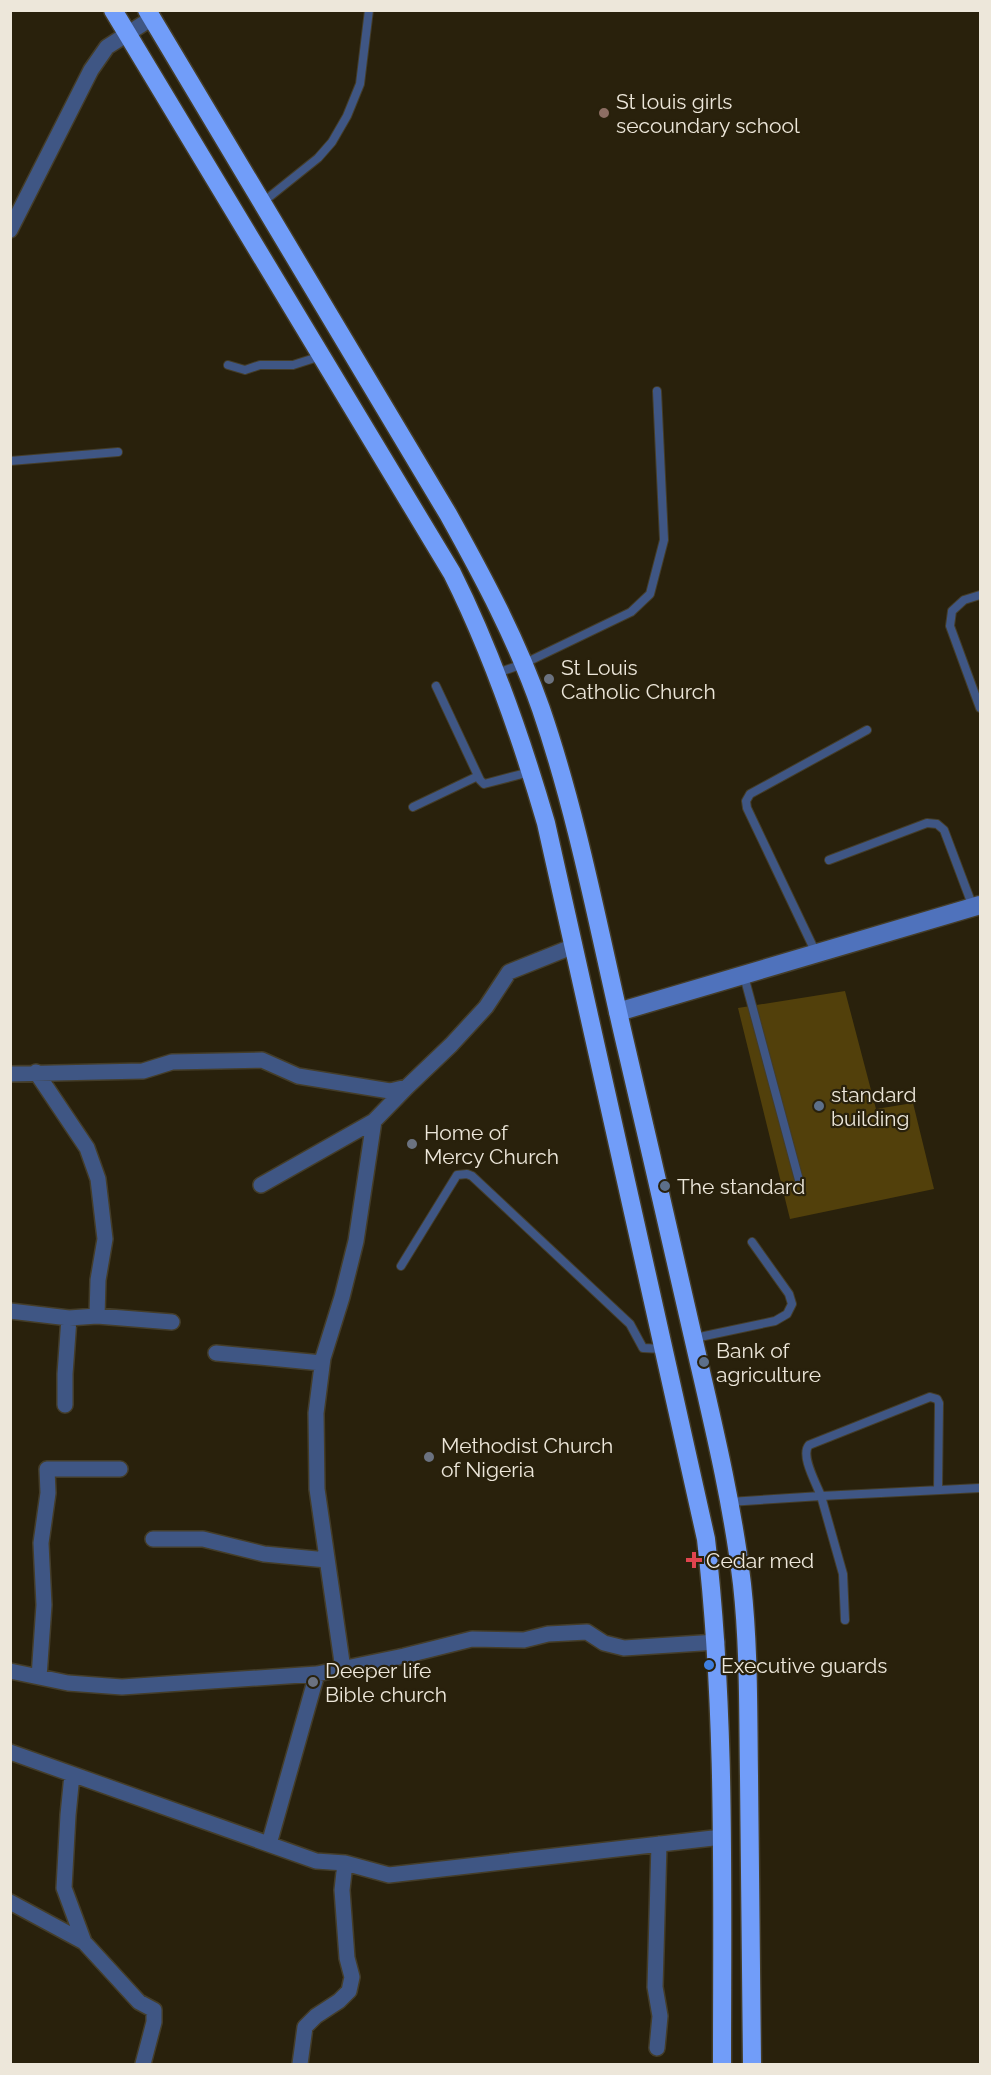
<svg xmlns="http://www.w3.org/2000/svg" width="991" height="2075" font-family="Raleway,sans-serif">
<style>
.building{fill:#52400b}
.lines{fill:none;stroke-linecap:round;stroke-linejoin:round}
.lane-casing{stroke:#443d29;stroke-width:10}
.street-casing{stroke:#443d29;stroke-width:18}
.secondary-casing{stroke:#443d29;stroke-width:21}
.highway-casing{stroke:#443d29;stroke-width:21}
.lane{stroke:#3f5684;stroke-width:8}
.street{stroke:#3f5684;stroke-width:15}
.secondary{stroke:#4f72bc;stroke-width:18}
.highway{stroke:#719df9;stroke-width:18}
.education-dot{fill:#8d6e63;stroke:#29210c;stroke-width:2}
.worship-dot{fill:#6b7280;stroke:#29210c;stroke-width:2}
.service-dot{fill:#5c6f8a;stroke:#29210c;stroke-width:2}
.health-dot{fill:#e0444e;stroke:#29210c;stroke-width:2}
.shop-dot{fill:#3f7fe0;stroke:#29210c;stroke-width:2}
.labels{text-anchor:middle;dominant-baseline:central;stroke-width:4.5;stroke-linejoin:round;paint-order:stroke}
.poi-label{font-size:21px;fill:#ede7da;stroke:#29210c;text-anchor:start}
</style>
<rect width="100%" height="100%" fill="#29210c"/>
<path class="building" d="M845 991 876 1109 913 1103 934 1189 790 1219 738 1008Z"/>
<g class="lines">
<g class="lane-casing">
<path id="lane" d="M263 202 318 158 332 142 347 116 360 84 369 10
M228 365 245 370 260 365H293L321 356
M10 461 118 452
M980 595 964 600 952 611 950 626 980 708
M497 673 523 664 631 612 650 594 664 540 657 391
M436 686 480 780 484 784 530 772
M413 807 478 776
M829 860 927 823 937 824 944 830 973 907
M816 953 747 808 746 801 750 794 867 730
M744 976 799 1180
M401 1266 457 1175 467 1174 472 1176 630 1324 643 1348 663 1349
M695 1338 775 1321 787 1314 792 1304 789 1294 752 1242
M729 1502 821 1496C816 1483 800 1455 809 1445L930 1397 937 1399 939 1403 938 1490
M845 1620 843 1574 821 1496 980 1488"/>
</g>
<g class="street-casing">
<path id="street" d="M10 230 91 70 107 47 152 18
M36 1072 87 1148 98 1179 105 1239 98 1280 97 1316
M10 1074 143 1071 172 1062 262 1060 298 1076 390 1091 407 1087 451 1045 486 1007 509 972 574 946
M261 1185 374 1121 407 1087
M10 1311 69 1318 97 1316 172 1322
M216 1353 322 1363
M65 1405V1374L69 1318
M153 1539H203L264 1554 327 1560
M343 1669 317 1489 316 1413 323 1358 342 1297 356 1241 374 1121
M10 1671 68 1683 122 1687 317 1674 404 1656 472 1639 524 1640 548 1634 587 1632 604 1643 624 1648 717 1642
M39 1677 44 1605 41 1543 48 1493 47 1469H120
M10 1752 316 1861 345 1863 389 1875 722 1837
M72 1775 68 1815 64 1888 84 1942 139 2002 154 2010V2022L143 2064
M269 1844 317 1674
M10 1902 84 1942
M657 2048 660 2016 655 1987 659 1844
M300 2064 305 2027 316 2016 339 2001 349 1991 352 1977 347 1958 342 1890 345 1863"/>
</g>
<g class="secondary-casing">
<path id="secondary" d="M618 1012 980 905"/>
</g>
<g class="highway-casing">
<path id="highway" d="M113 10 452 573C492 653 521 737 546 823L706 1539C726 1713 722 1889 722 2064
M147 10 448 514C483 577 517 640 541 709 579 820 600 937 627 1051 651 1155 676 1259 699 1363 716 1436 733 1509 742 1584 749 1647 748 1712 749 1776 750 1872 751 1968 752 2064"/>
</g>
<use href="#lane" class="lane"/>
<use href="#street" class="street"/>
<use href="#secondary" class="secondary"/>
<use href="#highway" class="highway"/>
</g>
<circle class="education-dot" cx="604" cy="113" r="6"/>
<g class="worship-dot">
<circle cx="549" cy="679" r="6"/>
<circle cx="412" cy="1144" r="6"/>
<circle cx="429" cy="1457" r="6"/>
<circle cx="313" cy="1682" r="6"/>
</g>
<g class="service-dot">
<circle cx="819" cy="1106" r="6"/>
<circle cx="665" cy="1186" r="6"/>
<circle cx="704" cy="1362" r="6"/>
</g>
<path class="health-dot" d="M691 1551h6v6h6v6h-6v6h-6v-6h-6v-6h6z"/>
<circle class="shop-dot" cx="709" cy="1665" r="6"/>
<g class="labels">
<g class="poi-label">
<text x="616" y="101">St louis girls<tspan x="616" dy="24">secoundary school</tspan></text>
<text x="561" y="667">St Louis<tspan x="561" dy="24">Catholic Church</tspan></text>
<text x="831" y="1094">standard<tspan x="831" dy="24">building</tspan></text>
<text x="424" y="1132">Home of<tspan x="424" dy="24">Mercy Church</tspan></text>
<text x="677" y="1186">The standard</text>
<text x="716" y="1350">Bank of<tspan x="716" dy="24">agriculture</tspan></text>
<text x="441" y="1445">Methodist Church<tspan x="441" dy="24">of Nigeria</tspan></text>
<text x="706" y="1560">Cedar med</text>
<text x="721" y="1665">Executive guards</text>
<text x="325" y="1670">Deeper life<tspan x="325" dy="24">Bible church</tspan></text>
</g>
</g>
<rect width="991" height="2075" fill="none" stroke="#ede7da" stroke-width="24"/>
</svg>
